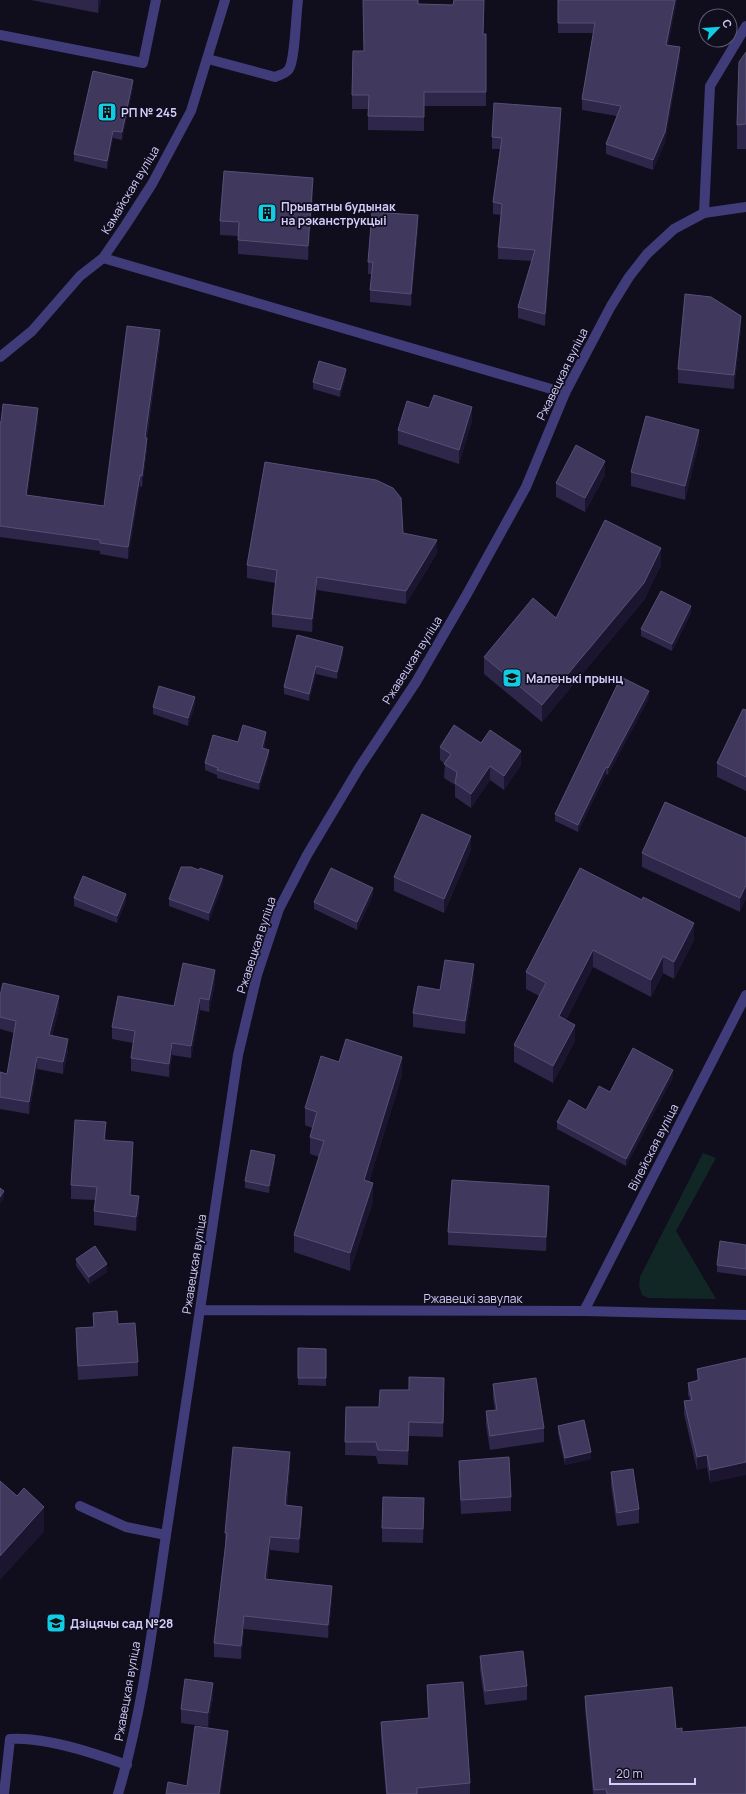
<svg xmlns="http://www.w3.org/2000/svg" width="746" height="1794" font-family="Manrope,sans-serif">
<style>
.green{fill:#112726}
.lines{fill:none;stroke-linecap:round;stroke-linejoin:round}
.lane{stroke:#3f3c79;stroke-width:10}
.street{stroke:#3f3c79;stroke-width:10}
.wall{fill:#2e274a}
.shaded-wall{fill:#1b1530}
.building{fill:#40395d;stroke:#575076}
.labels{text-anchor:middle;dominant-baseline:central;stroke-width:3.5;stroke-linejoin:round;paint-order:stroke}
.poi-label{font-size:12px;font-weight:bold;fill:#d3cdfb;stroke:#100d1d;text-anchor:start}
.street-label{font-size:12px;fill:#d3cdfb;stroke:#100d1d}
</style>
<rect width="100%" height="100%" fill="#100d1d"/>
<path class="green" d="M703 1153 716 1158 676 1231 716 1299 648 1298 642 1295 639 1286 640 1277Z"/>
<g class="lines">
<path class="lane" d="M0 35 143 63 156 0
M208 59 275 77C279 75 286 74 289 69 295 60 296 14 298 0
M704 213 710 86 746 26
M103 258 565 393
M0 357 32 331 80 276 103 258 125 226 152 184 191 111 225 0
M80 1506 126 1527 166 1535
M4 1794 10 1739C44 1736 94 1753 127 1765"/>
<path class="street" d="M200 1310 584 1311 746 1315
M584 1311 746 995
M118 1794C143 1710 153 1622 166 1535 190 1375 215 1215 238 1055L257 975 279 909 307 855 359 768 416 682 467 594 526 487 565 393 611 306 629 277 647 254 674 229 704 213 746 207"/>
</g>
<path class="wall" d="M31 0H101L98 13Z
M454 0H484L483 34H486V106H424V131L368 130V109H352V95L364 51 419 4 453 5Z
M558 0H677L668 45 680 57 665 142 653 170 606 154V144L617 116 582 110V99L593 33H558Z
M746 52V149H737V125Z
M133 87 122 140 113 138 107 169 74 161V154Z
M561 120 545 326 518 318V307L532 261 498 259V247L501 215 493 214V202L500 149H492V137Z
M313 192 308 260 238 254V236L220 235V221Z
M418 227 411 306 370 302V290L372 274H368V262Z
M741 329 734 389 678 383V369Z
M160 341 147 438V449L142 487 140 486 128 559 100 554V551L0 537V422L38 420 27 495 104 506Z
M346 376 340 397 313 389V382Z
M429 408 472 421 459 464 398 444V430Z
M699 443 685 500 631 486V472Z
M605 475 585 512 556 497V483Z
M403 533 437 553 406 604 317 590 312 632 272 627V614L275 583 247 578V565Z
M661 565 644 600 542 722 484 674V657L556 618Z
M691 613 672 651 641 636V629Z
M297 635 343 654 337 679 316 674 309 701 284 694V687Z
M649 698 608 775 606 774 578 832 555 821V814Z
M195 705 188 726 153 714V707Z
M746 710V791L717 777V763Z
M266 739 264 748 269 757 259 790 217 778V775L205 770V763L238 742Z
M481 743 521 765 504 790 490 780 471 808 455 797V785L444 778 445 764 440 760V747Z
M746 838 740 912 642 867V853Z
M471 850 444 913 394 891V877Z
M580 868 694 940 674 979 663 973 651 997 593 967 566 1020 575 1041 553 1083 514 1062V1045L539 996 526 989V972Z
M223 883 209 921 169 906V899Z
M373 895 357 930 314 909V902Z
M74 898 126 901 117 923 74 906Z
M474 978 465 1034 413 1027V1013L440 990Z
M215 983 209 1012 200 1010 191 1058 172 1055 169 1077 131 1071V1058L133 1043 112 1039V1027L174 1006Z
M0 996 59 1008 52 1036 68 1051 63 1074 37 1069 29 1114 0 1109V1072L7 1074 14 1033 0 1029Z
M339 1062 402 1075 369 1182 373 1201 350 1271 294 1252V1235L319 1157 310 1154V1137L312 1128 305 1125V1108Z
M673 1077 626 1166 557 1129V1122L586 1110Z
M106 1136 105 1140 133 1156 131 1195 139 1210 136 1231 94 1225V1211L96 1200 71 1199V1185Z
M275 1162 269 1193 245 1188V1181Z
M549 1200 546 1251 448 1245V1232Z
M746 1245V1276L717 1272V1265Z
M76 1259 107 1272 89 1284 76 1266Z
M93 1313 118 1324 138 1362V1376L78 1380 76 1342V1328L93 1327Z
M298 1348 326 1349V1386L298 1385Z
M746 1358 710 1483 707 1467 697 1470 684 1414V1401L690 1400 688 1395V1383L697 1381V1369Z
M493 1384 544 1428V1442L490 1450 486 1425V1411L495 1410 493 1398Z
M444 1392 443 1437 409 1436 408 1465 378 1464 376 1456 345 1455 346 1407H379Z
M558 1426 591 1459 565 1465 558 1433Z
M459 1461 511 1497V1511L461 1514 459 1475Z
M290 1465 287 1505 302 1520 299 1553 270 1550 267 1580 332 1600 328 1638 244 1629 241 1659 214 1657V1643L225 1546V1533Z
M611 1472 639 1509V1523L617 1526 611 1486Z
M424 1512 423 1543 382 1542V1528Z
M480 1656 527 1686V1700L485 1705 480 1670Z
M427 1685 470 1783V1794H386L381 1736V1722L428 1718 427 1699Z
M585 1696 676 1729 682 1732 746 1794H593L585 1709Z
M213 1697 208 1727 181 1723V1709Z"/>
<path class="shaded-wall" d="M98 0H101L98 13Z
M675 0H677L666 55V45Z
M680 47V57L665 142 653 170V160Z
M133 80V87L122 140V132Z
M561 108V120L545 326V314Z
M113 131V138L107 169V161Z
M313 178V192L308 260V246Z
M418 215V227L411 306V294Z
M741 316V329L734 389V375Z
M160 330V341L145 448V437Z
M346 369V376L340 397V390Z
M472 407V421L459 464V450Z
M38 408V420L26 506V495Z
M699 430V443L685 500V486Z
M147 438V449L142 487V476Z
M605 461V475L585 512V498Z
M140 475V486L128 559V547Z
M437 540V553L406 604V591Z
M661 548V565L644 600 542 722V705Z
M317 577V590L312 632V619Z
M691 606V613L672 651V644Z
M343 647V654L337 679V672Z
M316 666V674L309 701V694Z
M649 691V698L608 775V768Z
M195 697V705L188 726V718Z
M266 732V739L262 755V748Z
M269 750V757L259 790V783Z
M521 751V765L504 790V776Z
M490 766V780L471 808V794Z
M606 767V774L578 832V825Z
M471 836V850L444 913V899Z
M223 876V883L209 921V913Z
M746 885V899L740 912V898Z
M373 888V895L357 930V922Z
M126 894V901L117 923V916Z
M694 923V940L674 979V962Z
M593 950V967L559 1033V1016Z
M663 956V973L651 997V980Z
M474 964V978L465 1034V1021Z
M215 970V983L209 1012V1000Z
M59 996V1008L49 1047V1035Z
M200 998V1010L191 1058V1046Z
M575 1025V1041L553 1083V1066Z
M68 1039V1051L63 1074V1062Z
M172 1043V1055L169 1077V1064Z
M37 1057V1069L29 1114V1102Z
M402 1057V1075L364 1198V1180Z
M673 1070V1077L626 1166V1159Z
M106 1122V1136L104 1154V1140Z
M133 1142V1156L130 1208V1195Z
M275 1155V1162L269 1193V1186Z
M373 1183V1201L350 1271V1253Z
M549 1186V1200L546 1251V1237Z
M4 1191V1198L0 1204V1197Z
M139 1196V1210L136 1231V1217Z
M107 1264V1272L89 1284V1277Z
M290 1452V1465L285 1519V1505Z
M591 1452V1459L565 1465V1458Z
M707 1455V1467L697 1470V1457Z
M746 1462V1475L710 1483V1470Z
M44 1507V1532L0 1580V1556Z
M302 1507V1520L299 1553V1539Z
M270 1537V1550L265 1593V1579Z
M332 1586V1600L328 1638V1625Z
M244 1616V1629L241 1659V1646Z
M213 1683V1697L208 1727V1713Z
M228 1731V1744L221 1794H219Z"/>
<path class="building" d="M363 0H418V4L453 5 454 0H484L483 34H486V92H424V117L368 116 369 95H352L353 51H364Z
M558 0H675L666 45 680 47 665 132 653 160 606 144 621 106 582 99 595 23H558Z
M746 52V124L737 125 739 62Z
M93 71 133 80 122 132 113 131 107 161 74 154Z
M494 103 561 108 545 314 518 307 535 250 498 247 502 204 493 202 502 138 492 137Z
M224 171 313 178 308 246 238 240 239 222 220 221Z
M372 212 418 215 411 294 370 290 373 262H368Z
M685 294 711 297 741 316 734 375 678 369Z
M127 326 160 330 145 437 147 438 142 476 140 475 128 547 100 543V540L0 526V422H1L3 404 38 408 26 495 104 506Z
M319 361 346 369 340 390 313 382Z
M434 395 472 407 459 450 398 430 407 401 429 408Z
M646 416 699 430 685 486 631 472Z
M576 445 605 461 585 498 556 483Z
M265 462 376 480 393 488 401 498 403 533 437 540 406 591 317 577 312 619 272 614 277 570 247 565Z
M605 520 661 548 644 583 542 705 484 657 533 598 556 618Z
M661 591 691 606 672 644 641 629Z
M297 635 343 647 337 672 316 666 309 694 284 687Z
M621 677 649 691 608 768 606 767 578 825 555 814Z
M159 686 195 697 188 718 153 707Z
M743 709 746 710V777L717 763Z
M243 725 266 732 262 748 269 750 259 783 217 770 218 768 205 763 213 735 238 742Z
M454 725 481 743 490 730 521 751 504 776 490 766 471 794 455 783 457 772 444 764 451 754 440 747Z
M665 802 746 838V885L740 898 642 853Z
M422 814 471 836 444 899 394 877Z
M181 867H191L199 870 200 868 223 876 209 913 169 899Z
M331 868 373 888 357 922 314 902Z
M580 868 642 900 643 897 694 923 674 962 663 956 651 980 593 950 559 1016 575 1025 553 1066 514 1045 546 983 526 972Z
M83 876 126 894 117 916 74 898Z
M445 960 474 964 465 1021 413 1013 418 986 440 990Z
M183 963 215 970 209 1000 200 998 191 1046 172 1043 169 1064 131 1058 135 1031 112 1027 118 996 174 1006Z
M3 983 59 996 49 1035 68 1039 63 1062 37 1057 29 1102 0 1097V1072L7 1074 16 1021 0 1017V996Z
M346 1039 402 1057 364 1180 373 1183 350 1253 294 1235 324 1141 310 1137 317 1112 305 1108 321 1056 339 1062Z
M633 1048 673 1070 626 1159 557 1122 569 1100 586 1110 599 1086 610 1092Z
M75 1120 106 1122 104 1140 133 1142 130 1195 139 1196 136 1217 94 1211 97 1187 71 1185Z
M251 1150 275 1155 269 1186 245 1181Z
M452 1180 549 1186 546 1237 448 1232Z
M0 1188 4 1191 0 1197Z
M720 1241 746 1245V1269L717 1265Z
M95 1246 107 1264 89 1277 76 1259Z
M117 1311 118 1324 135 1323 138 1362 78 1366 76 1328 94 1327 93 1313Z
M298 1348 326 1349V1378H298Z
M746 1358V1462L710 1470 707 1455 697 1457 684 1401 692 1400 688 1383 699 1380 697 1369Z
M409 1377 444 1378 443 1423 409 1422 408 1451 378 1450 376 1442H345L346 1407H379L380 1390H409Z
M536 1378 544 1428 490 1436 486 1411 497 1410 493 1384Z
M584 1420 591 1452 565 1458 558 1426Z
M233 1447 290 1452 285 1505 302 1507 299 1539 270 1537 265 1579 332 1586 328 1625 244 1616 241 1646 214 1643 227 1533H225Z
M509 1457 511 1497 461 1500 459 1461Z
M633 1469 639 1509 617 1513 611 1472Z
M0 1481 17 1496 24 1488 44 1507 0 1556Z
M383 1497 424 1498 423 1529 382 1528Z
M523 1651 527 1686 485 1691 480 1656Z
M185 1679 213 1683 208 1713 181 1709Z
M463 1682 470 1783 417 1788V1794H387L381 1722 429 1718 427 1685Z
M672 1687 676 1729 682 1728V1732L746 1727V1794H607L606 1789 594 1790 585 1696Z
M195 1726 228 1731 219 1794H166L168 1782 187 1786Z"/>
<defs>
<g id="building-square" transform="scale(1)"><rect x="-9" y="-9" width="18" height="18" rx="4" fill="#11cce3" stroke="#100d1d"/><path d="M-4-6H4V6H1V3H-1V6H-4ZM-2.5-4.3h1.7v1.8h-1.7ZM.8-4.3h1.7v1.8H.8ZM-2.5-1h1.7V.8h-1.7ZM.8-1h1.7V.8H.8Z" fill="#111"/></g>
<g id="school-square" transform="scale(1)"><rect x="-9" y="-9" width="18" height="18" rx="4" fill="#11cce3" stroke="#100d1d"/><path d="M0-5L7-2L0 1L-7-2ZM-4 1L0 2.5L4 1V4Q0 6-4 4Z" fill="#111"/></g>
</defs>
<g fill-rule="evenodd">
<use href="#building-square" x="107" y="112"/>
<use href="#building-square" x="267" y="213"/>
<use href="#school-square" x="512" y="678"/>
<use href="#school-square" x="56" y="1623"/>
</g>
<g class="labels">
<g class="poi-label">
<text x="121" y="112">РП № 245</text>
<text x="281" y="206">Прыватны будынак<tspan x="281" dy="14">на рэканструкцыі</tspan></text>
<text x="526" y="678">Маленькі прынц</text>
<text x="70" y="1623">Дзіцячы сад №28</text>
</g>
<g class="street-label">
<text transform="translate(130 190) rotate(-59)">Камайская вуліца</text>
<text transform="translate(562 374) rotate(-64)">Ржавецкая вуліца</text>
<text transform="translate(412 660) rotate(-58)">Ржавецкая вуліца</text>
<text transform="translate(256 945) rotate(-72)">Ржавецкая вуліца</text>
<text transform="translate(653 1147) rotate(-63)">Вілейская вуліца</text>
<text transform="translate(194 1264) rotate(-81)">Ржавецкая вуліца</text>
<text x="473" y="1298">Ржавецкі завулак</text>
<text transform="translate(127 1691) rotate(-80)">Ржавецкая вуліца</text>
</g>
</g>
<g transform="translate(718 28) rotate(65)"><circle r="19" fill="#100d1d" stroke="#5e5a76"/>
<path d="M0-3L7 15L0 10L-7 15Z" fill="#11cce3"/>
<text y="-6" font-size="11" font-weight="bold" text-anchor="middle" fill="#d3cdfb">С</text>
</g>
<path d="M610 1778v6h85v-6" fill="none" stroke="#d3cdfb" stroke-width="2"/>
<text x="616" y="1778" font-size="12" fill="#d3cdfb" stroke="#100d1d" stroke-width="3" paint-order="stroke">20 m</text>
</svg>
